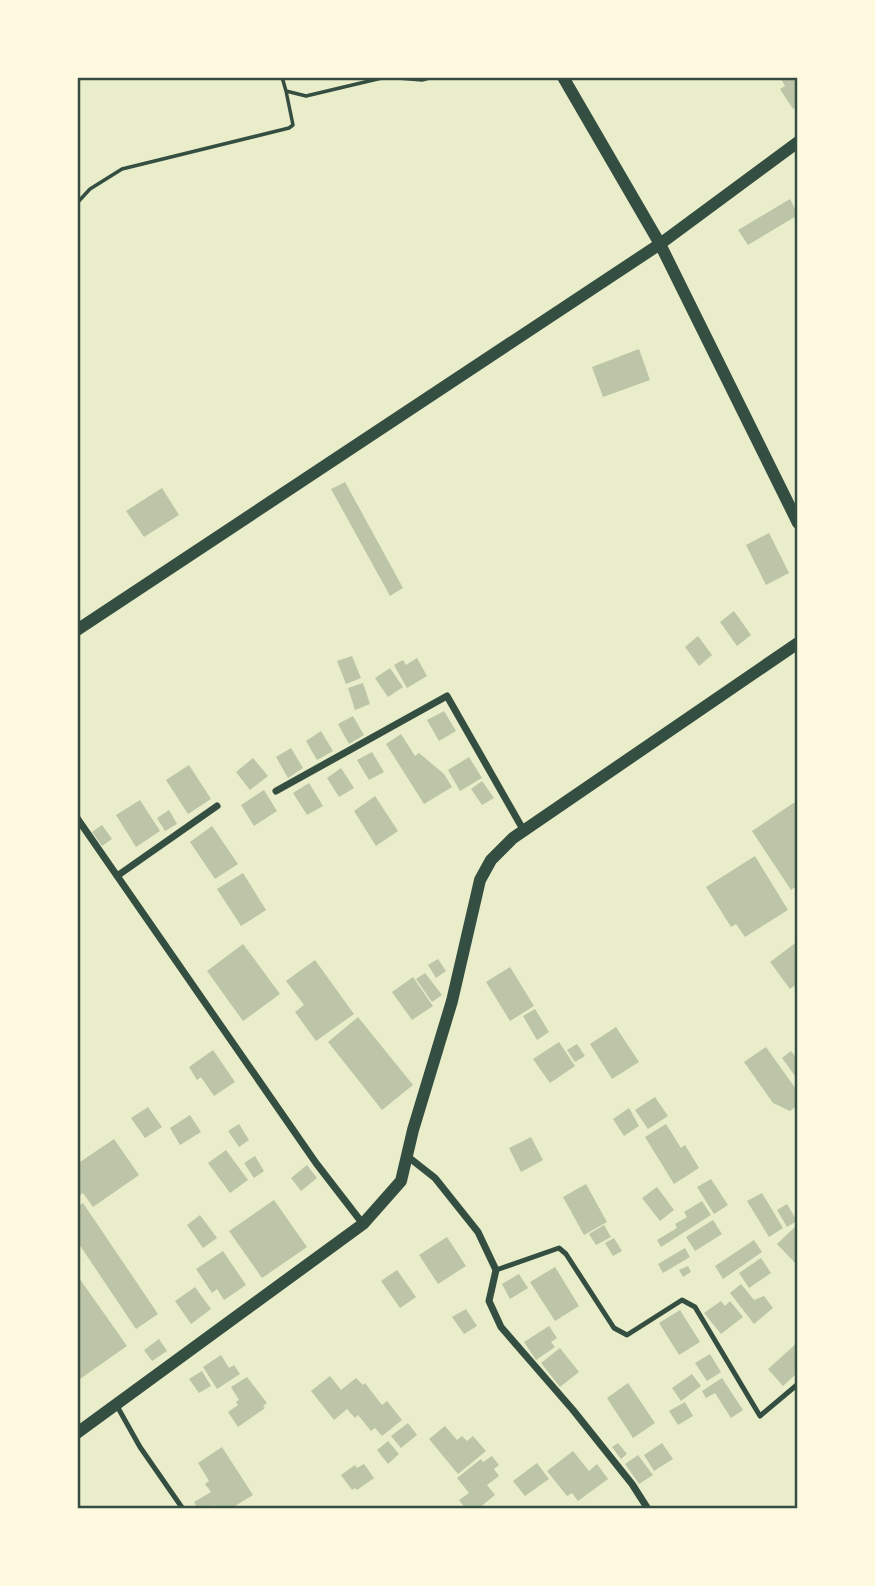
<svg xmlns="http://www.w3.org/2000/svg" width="875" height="1586" font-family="'PT Sans',sans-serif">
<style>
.building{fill:#bcc5a7}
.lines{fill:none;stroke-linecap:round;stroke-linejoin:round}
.path{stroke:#344e41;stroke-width:3.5}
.service{stroke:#344e41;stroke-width:5}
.minor{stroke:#344e41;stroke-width:7}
.tertiary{stroke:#344e41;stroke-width:12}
.neatline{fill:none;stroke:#344e41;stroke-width:2.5}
</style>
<rect width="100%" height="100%" fill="#e9edc9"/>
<path class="building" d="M780 77H798V106L793 109 780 89 785 86Z
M790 199 798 215 748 245 738 230Z
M639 349 650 380 603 397 592 367Z
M345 482 403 588 390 596 331 489Z
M162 488 179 515 144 537 126 511Z
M769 533 789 573 766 585 746 545Z
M734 611 751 635 737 646 720 622Z
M698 636 712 655 699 666 685 647Z
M352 656 361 678 346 684 337 661Z
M417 658 427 676 407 688 394 665 403 660 406 665Z
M390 668 403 687 388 697 375 678Z
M363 683 370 704 355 710 348 688Z
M444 711 456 731 439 741 427 720Z
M353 716 364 735 349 744 338 724Z
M321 731 333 751 317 760 306 741Z
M401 734 415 756 419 753 444 774 452 787 424 804 386 744Z
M291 748 303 768 288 778 276 757Z
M372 752 384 772 369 780 357 760Z
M469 757 482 778 460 791 448 770Z
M253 758 268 776 250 790 236 772Z
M189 765 211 799 188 814 166 780Z
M341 768 354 788 339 797 327 778Z
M482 781 494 798 482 805 471 789Z
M309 783 323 806 307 815 293 793Z
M264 790 277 811 254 826 241 805Z
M375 796 398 831 376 846 354 811Z
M140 800 160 831 136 847 116 815Z
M798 800V885L791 890 752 831Z
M169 810 177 824 165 831 157 818Z
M102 825 112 839 102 846 92 832Z
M212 826 238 864 215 879 190 842Z
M755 856 788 910 745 937 736 924 731 927 706 887Z
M243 873 266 910 241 926 217 889Z
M798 941V983L790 989 770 962Z
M243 944 280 994 243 1021 207 971Z
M438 959 446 971 436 978 428 965Z
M315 960 354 1014 316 1041 295 1012 304 1005 286 981Z
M510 967 534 1006 510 1021 486 982Z
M425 973 442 995 432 1002 416 979Z
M413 977 433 1006 412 1020 392 992Z
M535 1009 549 1032 537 1040 523 1016Z
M358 1017 413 1085 382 1110 328 1042Z
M616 1027 639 1062 612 1079 590 1044Z
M559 1042 575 1066 550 1083 533 1059Z
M577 1044 585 1056 575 1062 567 1050Z
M766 1047 798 1092V1105L790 1111 773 1103 744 1062Z
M213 1050 235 1082 214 1096 201 1077 197 1080 189 1067Z
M791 1051 798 1060V1080L782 1058Z
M655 1097 668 1116 648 1129 635 1110Z
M148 1107 162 1127 145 1138 131 1118Z
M629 1108 639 1126 624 1136 613 1119Z
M190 1115 201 1132 180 1145 170 1128Z
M239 1124 249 1140 239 1147 228 1131Z
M666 1124 681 1148 685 1145 699 1168 674 1184 645 1137Z
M531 1137 543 1160 521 1172 509 1148Z
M114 1139 139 1175 93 1207 83 1193 77 1197V1164Z
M226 1150 248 1180 230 1193 208 1163Z
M255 1156 264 1171 254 1178 244 1163Z
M307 1165 317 1178 301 1191 291 1178Z
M711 1179 728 1205 714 1214 697 1187Z
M586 1184 607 1222 584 1235 563 1197Z
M657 1187 674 1210 660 1221 642 1198Z
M762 1193 783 1228 769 1237 747 1201Z
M274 1200 307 1247 262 1278 229 1231Z
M702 1201 711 1215 661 1247 657 1240 677 1228 675 1224 687 1217 684 1212Z
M83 1203 158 1314 136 1329 77 1241V1207Z
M787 1204 797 1221 787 1227 777 1210Z
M200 1215 217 1238 203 1248 187 1225Z
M713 1220 722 1234 695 1251 686 1237Z
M604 1225 611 1237 596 1245 589 1234Z
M796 1226 798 1228V1266L777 1244Z
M447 1237 466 1266 438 1284 419 1255Z
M614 1238 622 1251 613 1256 605 1243Z
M754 1240 762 1252 723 1279 715 1266Z
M685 1248 690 1257 663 1273 658 1264Z
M223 1251 246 1285 224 1300 217 1289 212 1293 196 1269Z
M761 1258 771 1273 749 1288 739 1273Z
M688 1266 691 1272 683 1277 679 1270Z
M555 1267 579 1306 555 1321 530 1282Z
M397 1270 416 1297 400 1308 381 1281Z
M519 1274 528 1288 510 1299 502 1284Z
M77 1275 127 1346 77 1381Z
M741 1284 754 1300 764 1296 773 1308 754 1324 730 1293Z
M195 1287 211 1309 191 1324 175 1301Z
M721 1301 725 1306 730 1301 743 1317 721 1334 704 1313Z
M466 1309 477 1326 464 1334 452 1317Z
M680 1310 700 1342 679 1355 659 1323Z
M549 1326 557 1338 551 1342 555 1347 536 1360 524 1342Z
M159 1339 167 1351 152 1361 144 1350Z
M798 1342V1372L783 1386 768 1369Z
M560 1348 579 1372 560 1387 541 1363Z
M710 1354 721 1372 707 1381 695 1363Z
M221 1355 229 1368 234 1365 240 1374 217 1389 203 1367Z
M202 1371 211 1386 199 1393 189 1379Z
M692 1374 701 1386 681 1401 672 1388Z
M330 1376 341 1390 356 1378 363 1385 365 1383 382 1405 387 1401 402 1420 382 1436 375 1428 371 1431 358 1415 355 1418 347 1409 334 1420 311 1391Z
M247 1377 267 1403 263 1406 265 1408 238 1427 228 1412 238 1405 236 1402 239 1400 231 1387Z
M722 1378 743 1410 731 1418 715 1393 706 1398 702 1391Z
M628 1383 655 1423 633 1438 607 1398Z
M685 1402 693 1416 678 1425 669 1411Z
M408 1423 417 1435 401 1448 391 1436Z
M445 1426 457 1440 462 1436 467 1441 473 1436 486 1451 458 1474 429 1439Z
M388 1441 399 1454 388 1464 377 1450Z
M618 1443 627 1454 621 1459 612 1447Z
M662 1443 673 1459 654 1471 644 1455Z
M222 1447 253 1495 230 1509H217L214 1505 208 1509H198L194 1502 211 1492 205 1484 209 1481 198 1463Z
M573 1451 589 1471 597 1464 608 1479 578 1501 572 1493 567 1496 547 1471Z
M638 1455 653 1475 639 1484 625 1464Z
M492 1456 499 1465 494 1469 499 1476 487 1485 495 1495 478 1509H466L459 1500 469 1493 457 1478 481 1459 483 1462Z
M537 1463 549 1479 525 1496 513 1481Z
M364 1464 374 1478 357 1490 355 1488 352 1490 341 1475 355 1465 357 1468Z"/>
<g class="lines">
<path class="path" d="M282 77 286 91 306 96 386 77
M386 77 422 80 433 77
M77 203 90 189 122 169 289 128 293 125 286 91"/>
<path class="service" d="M496 1270 559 1248 566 1254 614 1328 627 1335 682 1300 695 1307 760 1416 798 1384
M117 1406 140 1447 183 1509"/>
<path class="minor" d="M276 791 447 696 524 831
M77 818 316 1163 363 1224
M117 876 217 806
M407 1156 435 1178 478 1232 496 1270 489 1301 501 1327 573 1410 632 1484 648 1509"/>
<path class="tertiary" d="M563 77 660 244 798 523
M77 630 660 244 798 142
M77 1433 363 1224 401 1181 413 1130 452 1001 480 880 491 860 513 838 798 643"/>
</g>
<rect width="875" height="1586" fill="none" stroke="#fefae0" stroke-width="158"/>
<rect x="79" y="79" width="717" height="1428" class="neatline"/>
</svg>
